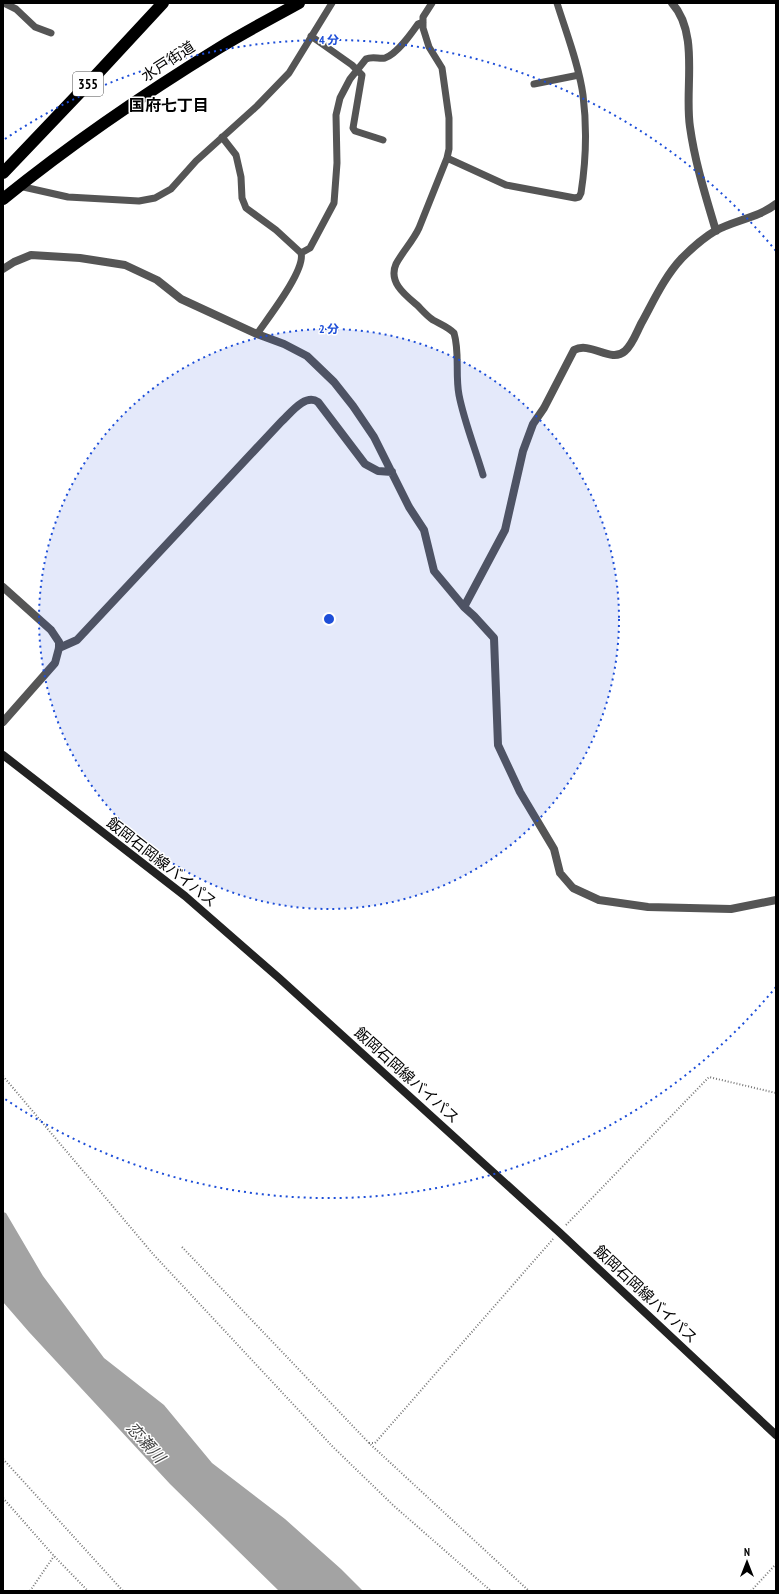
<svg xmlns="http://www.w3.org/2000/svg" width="779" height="1594" font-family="'PT Sans Narrow','Noto Sans JP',sans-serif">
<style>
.water{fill:#a3a3a3}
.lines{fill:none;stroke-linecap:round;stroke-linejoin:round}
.path{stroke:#777;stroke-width:2;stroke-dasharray:1 2;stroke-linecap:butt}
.lane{stroke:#555;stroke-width:7}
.street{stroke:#555;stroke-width:8}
.secondary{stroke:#222;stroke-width:8}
.highway{stroke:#000;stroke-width:12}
.ring{fill:none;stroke:#1d4ed8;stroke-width:2;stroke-dasharray:2 4}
.labels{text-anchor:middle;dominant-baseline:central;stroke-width:3;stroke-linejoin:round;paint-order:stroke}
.shield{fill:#fff;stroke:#4c4c4c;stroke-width:1}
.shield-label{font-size:14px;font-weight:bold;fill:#000}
.street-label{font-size:15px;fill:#000;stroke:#fff}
.neighbourhood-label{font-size:16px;font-weight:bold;fill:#000;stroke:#fff}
.water-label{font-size:16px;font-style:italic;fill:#444;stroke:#fff}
.centre{fill:#1d4ed8;stroke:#fff;stroke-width:2}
.ring-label{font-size:12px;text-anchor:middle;font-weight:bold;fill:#1d4ed8;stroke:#fff;stroke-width:3;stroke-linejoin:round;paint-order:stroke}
</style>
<rect width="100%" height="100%" fill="#fff"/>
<path class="water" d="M3 1212 6 1213 43 1276 104 1358 164 1405 212 1463 285 1519 341 1569 363 1591H279L170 1484 29 1332 3 1302Z"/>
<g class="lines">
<path class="path" d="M3 1076 153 1254 333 1447 394 1506 491 1591
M566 1225 709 1077 776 1093
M182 1247 369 1443 529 1591
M369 1443H375L553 1239
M3 1459 123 1591
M3 1498 54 1556 88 1591
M30 1591 54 1556
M751 1591 776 1564"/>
<path class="lane" d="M4 3 16 9 35 27 51 33
M432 3 423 17V28L429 47 442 68 449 118V149L447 158 419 228C413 241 403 251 396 264 388 282 405 295 417 305 422 310 427 316 433 320 440 324 448 327 454 333 460 353 455 374 459 395 464 421 475 448 483 475
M311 36 352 65 362 75 353 128 355 131 383 140
M534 84 579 75
M222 137 236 155 241 177 242 198 246 208 276 230 301 253C306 270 267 319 257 334
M447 158 506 185 575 198 579 197 581 193C586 161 587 127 583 95 579 65 566 32 557 3
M19 186 68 197 139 201 155 198 171 189 196 161 257 106 289 73 332 3
M301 253 310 248 334 203 337 163 336 115 340 98 350 79 366 59C372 56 379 59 385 58 397 54 411 34 418 24L423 22"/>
<path class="street" d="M672 3C700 34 684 89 690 127 695 163 706 197 716 231
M3 269 14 262 31 255 80 258 125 265 157 280 181 299 257 334 284 344 307 356 334 382 353 406 374 437 409 507 424 530 434 571 464 607 474 616 494 638 498 745 520 792 554 849 560 873 573 888 599 900 648 907 731 909 776 900
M3 587 51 630 59 642V648L55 663 3 722
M464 607 505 530 523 451 533 424 544 408 574 350C591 341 611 364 625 351 633 344 637 331 642 322 654 300 665 276 682 258 692 248 703 238 715 231 735 220 758 218 776 204
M59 648 77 640 281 422C290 414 305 393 318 402L365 464 378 471 392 472"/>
<path class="secondary" d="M3 755 185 896 279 978 559 1232 776 1435"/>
<path class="highway" d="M3 173 86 86 163 3
M3 199C71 144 144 94 219 48 245 32 272 18 299 3"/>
</g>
<circle cx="329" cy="619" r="290" fill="#1d4ed8" fill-opacity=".12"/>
<g class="ring">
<circle cx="329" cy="619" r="290"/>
<path d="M776 987A579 579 0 0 1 5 1099M5 139A579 579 0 0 1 776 251"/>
</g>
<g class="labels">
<rect class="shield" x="73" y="72" width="30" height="24" rx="3"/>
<g class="shield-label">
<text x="88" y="84">355</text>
</g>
<g class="street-label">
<text transform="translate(168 61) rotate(-33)">水戸街道</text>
<text transform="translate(162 862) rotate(38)">飯岡石岡線バイパス</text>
<text transform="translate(407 1075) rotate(42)">飯岡石岡線バイパス</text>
<text transform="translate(646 1294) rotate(43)">飯岡石岡線バイパス</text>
</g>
<g class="neighbourhood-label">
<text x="169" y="105">国府七丁目</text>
</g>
<g class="water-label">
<text transform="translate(146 1442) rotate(48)">恋瀬川</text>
</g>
</g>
<circle cx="329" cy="619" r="6" class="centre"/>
<g class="ring-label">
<text x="329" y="44">4 分</text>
<text x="329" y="333">2 分</text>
</g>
<rect width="779" height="1594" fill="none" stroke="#000000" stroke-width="8"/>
<g transform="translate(747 1562)" stroke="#ffffff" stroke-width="3" paint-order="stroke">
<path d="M0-3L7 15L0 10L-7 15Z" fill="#000000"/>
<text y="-6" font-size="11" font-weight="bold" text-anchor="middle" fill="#000000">N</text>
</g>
</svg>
